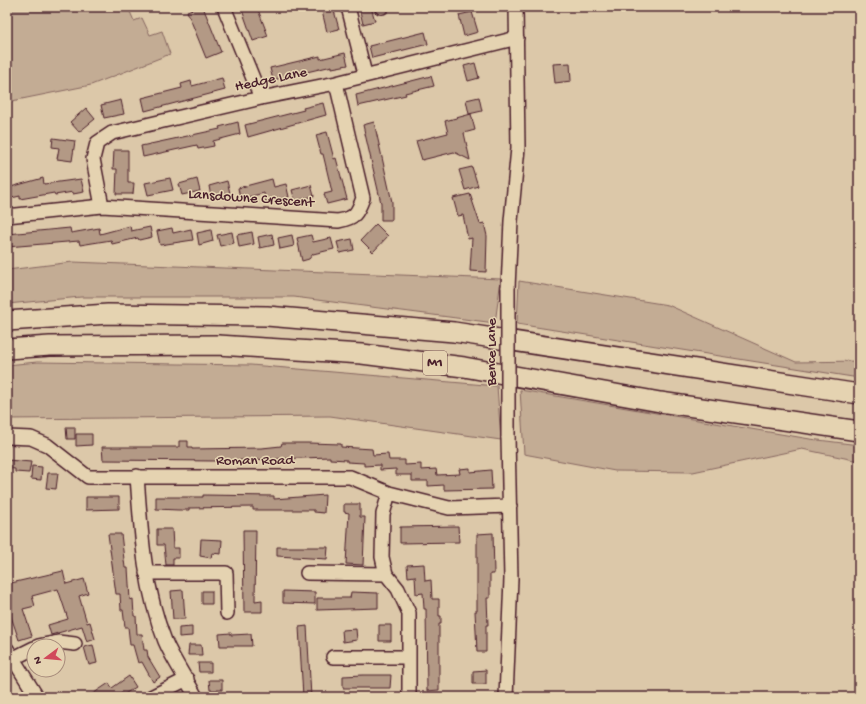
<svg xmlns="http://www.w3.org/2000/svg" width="866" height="704" font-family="'Gochi Hand',sans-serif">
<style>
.green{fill:#c3ac94;stroke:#866660}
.building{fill:#b39985;stroke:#4a1f2b}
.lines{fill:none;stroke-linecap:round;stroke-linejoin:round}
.minor-casing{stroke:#4a1f2b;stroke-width:16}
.highway-casing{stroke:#4a1f2b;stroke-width:22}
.minor{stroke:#e5d3b1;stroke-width:13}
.highway{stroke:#e5d3b1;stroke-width:19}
.minor-bridge-casing{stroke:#4a1f2b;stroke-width:16;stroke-linecap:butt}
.minor-bridge{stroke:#e5d3b1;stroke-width:13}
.labels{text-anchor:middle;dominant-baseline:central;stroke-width:3;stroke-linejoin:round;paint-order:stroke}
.shield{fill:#e5d3b1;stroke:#785553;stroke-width:1}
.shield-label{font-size:14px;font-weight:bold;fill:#4a1f2b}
.street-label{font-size:15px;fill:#4a1f2b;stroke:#e5d3b1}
</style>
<rect width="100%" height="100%" fill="#dcc8a9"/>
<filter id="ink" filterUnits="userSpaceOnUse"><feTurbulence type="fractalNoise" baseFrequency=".025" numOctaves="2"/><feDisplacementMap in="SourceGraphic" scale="8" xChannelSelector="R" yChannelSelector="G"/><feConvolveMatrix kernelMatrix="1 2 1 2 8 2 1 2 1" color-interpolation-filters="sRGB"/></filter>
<g filter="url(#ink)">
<path class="green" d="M7 7H128L134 21 142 18 150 35 162 31 170 54 91 85 7 102Z
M73 262 501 279 495 323 294 297H81L7 304V270Z
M519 281 668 305 796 362 859 361V378L517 324Z
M37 362 251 365 497 386 501 440 330 416 7 419V365Z
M520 390 810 439 859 445V461L802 449 693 472 615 471 524 454Z"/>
<path class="building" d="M199 7H203L221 52 206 58 187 11Z
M241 7H257L268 36 253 41Z
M321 7H333L339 29 327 32Z
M359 7H371L375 21 363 24Z
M472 12 478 32 464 36 459 15Z
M425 32 428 44 372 58 369 46Z
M345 53 348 65 332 68V66L273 80 270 68 320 56V59Z
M475 63 479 78 468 81 464 66Z
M570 63 571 81 555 83 553 64Z
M431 76 434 86 405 93 406 95 358 106 356 95Z
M222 78 225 90 145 111 142 98 182 88 181 84 191 81 192 86Z
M479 97 482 111 469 114 466 100Z
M121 100 124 114 104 118 101 105Z
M323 103 326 115 248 137 245 125 304 110 303 108Z
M86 108 95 119 79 132 70 122Z
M471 114 475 130 464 133 470 160 454 152 422 160 416 141 448 133 445 121Z
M238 122 240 134 213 141 214 146 198 149 197 145 143 157 141 146 220 129 219 127Z
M374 122 392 202V220H381V203L363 125Z
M327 132 334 159 336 158 347 199 327 204 324 194 332 192 323 154H321L316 135Z
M53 138 75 141 72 161 57 159 59 148 52 147Z
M114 150H128V183H134L133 194H116L117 169H113Z
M472 167 478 186 465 190 459 170Z
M43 178 44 184 81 179 84 192 73 194V192L55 195 54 193 20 199V196L7 199V188Z
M170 178 173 190 148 195 145 183Z
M197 179 200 191 182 195 179 184Z
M272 179 274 187 286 184 289 197 266 202 264 193 240 199 238 188Z
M227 181 230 193 211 197 209 186Z
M311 185 314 196 295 201 292 190Z
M470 194 480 224 484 223 487 236 486 272 470 271 472 238 468 239 463 215 458 216 453 198Z
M376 224 388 236 373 252 361 240Z
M130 226 131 231 150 227 152 237 139 240 138 238 112 244 111 240 80 245 79 241 7 247V234L70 228 71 233 99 228 100 234Z
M172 228 173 233 191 229 193 240 160 245 157 231Z
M211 230 213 241 199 245 197 233Z
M232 232 234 243 220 246 217 235Z
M252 232 254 244 239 247 237 235Z
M272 234 274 245 260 248 258 237Z
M292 235 294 246 280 249 278 238Z
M311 235 313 242 331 238 334 249 313 254 309 259 302 261 297 238Z
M352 239 354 250 340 253 337 242Z
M66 427H75V439H67Z
M76 434H92V445L76 446Z
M179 441H188V447H192V449L262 448 281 446 282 443H308L341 444V447L372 449 373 455 388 454 389 460H405V465L421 464V470L436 469 437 475 460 474 459 469 470 468V472L491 470 492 489 444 490V485L428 486V481H412V475H396V469L380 470V465L364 466V463L347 462V460L330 459V457L217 461 103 460 102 447H179Z
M7 460 31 462 29 473 15 472V469L7 468Z
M32 466 42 467 41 480 31 479Z
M48 473H58L56 489 46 488Z
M203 495 274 496V499L325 495 324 513 314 512V510H253V507L189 508V510H178L156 509V497H203Z
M86 497H119V509L86 510Z
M344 504H360V517H365L363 565 346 564 349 513 344 512Z
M458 526 459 542 400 543V527Z
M157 529H172L173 548H179V558H173V565H166L164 545H157Z
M243 530H256L255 601 262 600V612H244Z
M493 533 494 574H490V598H487L488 625H486V652H477L475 611H477V534Z
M108 534H121L125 568H128L130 600 133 599 134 616H136L137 634H142L144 650H147L148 657 160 677 153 682 142 662 138 663 133 645H130L128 627H125L123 610H121L120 594H116Z
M201 539 222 540 221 554 212 553 211 558 200 556Z
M277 547H328L327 559 277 556Z
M424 564 425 581 431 580 432 599H439V616H441V624H439V690L427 691 426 609H424L423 593 416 594 415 576 408 577 407 565Z
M63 571 66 584 84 579 88 593 79 596 87 623 90 622 95 639 87 642 82 626 51 635 48 625 68 619 58 589 32 596 35 606 23 609 32 636 19 640 7 605V584Z
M183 590 185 619H173L171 591Z
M202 591H212V604H202Z
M283 591 315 592V604L283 603Z
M351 592 378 593V608L317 610V598H350Z
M379 625H391V641H379Z
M307 626 311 697H303L299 627Z
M192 627V636L179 637V628Z
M356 629 357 640 343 642 342 630Z
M231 633V635L251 634 252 646H220L219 634Z
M93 645 97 663 89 665 84 647Z
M189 645H201L202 655H188Z
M198 663H211V672H199Z
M486 670V684H473V671Z
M363 675H391L390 688H343V676Z
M129 676 136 687 123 695 122 693 117 697H88L109 683 112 688Z
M209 680H222V690H210Z"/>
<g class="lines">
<g class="minor-casing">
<path id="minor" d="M224 7 261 98
M348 7 365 74
M381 7H382
M102 206 93 159 97 143 112 133 261 98 336 83 517 38
M7 216 102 206 338 221C355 218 357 214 363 198L336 83
M508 288 511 221 518 148 516 7
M7 437 31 438 47 445 88 477H350L389 493 449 508 510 506
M137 476C141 532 144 588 165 641 173 660 186 678 196 697
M389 493 383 514 382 557 386 574 398 589 409 613V697
M146 573H226L227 613
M307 573 386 574
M38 646 58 642 75 644
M7 649 37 697
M333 657H408
M14 658 34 648
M151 697 187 679
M506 697 511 579 508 437"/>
</g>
<g class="highway-casing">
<path id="highway" d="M7 321 108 314 267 316 454 332 859 394
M7 349 50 346 218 345 362 354 464 367 660 402 859 431"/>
</g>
<use href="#minor" class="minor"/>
<use href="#highway" class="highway"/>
<g class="minor-bridge-casing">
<path id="minor-bridge" d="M508 288V437"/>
</g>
<use href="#minor-bridge" class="minor-bridge"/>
</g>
</g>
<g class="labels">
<rect class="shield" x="423" y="351" width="24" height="24" rx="3"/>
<g class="shield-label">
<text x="435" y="363">M1</text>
</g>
<g class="street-label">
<text transform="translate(271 80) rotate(-12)">Hedge Lane</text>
<text transform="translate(251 199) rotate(4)">Lansdowne Crescent</text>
<text transform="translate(492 352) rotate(-90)">Bence Lane</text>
<text x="255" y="461">Roman Road</text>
</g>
</g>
<rect width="866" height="704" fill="none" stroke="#e5d3b1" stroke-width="24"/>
<rect x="12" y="12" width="842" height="680" fill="none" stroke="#4a1f2b" stroke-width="1.5" filter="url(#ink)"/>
<g transform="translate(46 658) rotate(254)"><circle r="19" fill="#e5d3b1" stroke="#a78b7b"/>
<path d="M0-3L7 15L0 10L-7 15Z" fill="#d1495b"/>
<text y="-6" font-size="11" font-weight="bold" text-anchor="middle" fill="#4a1f2b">N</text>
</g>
</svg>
